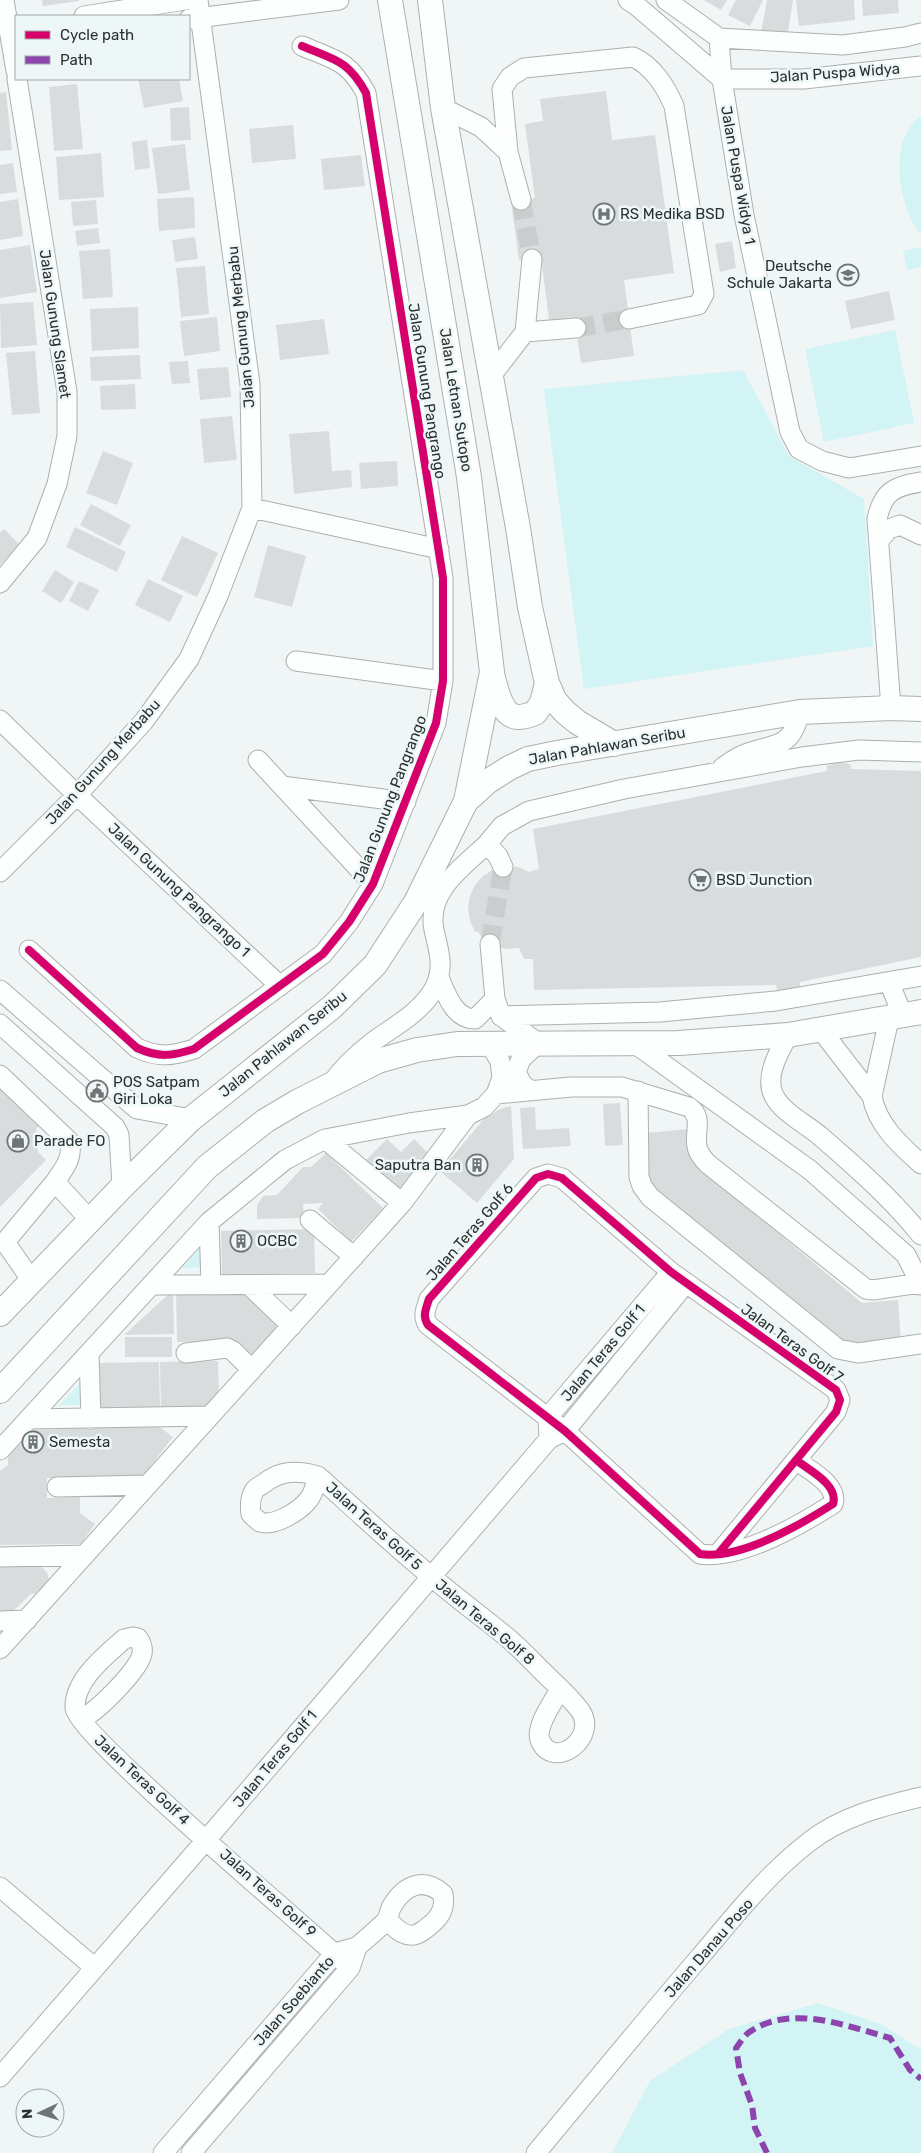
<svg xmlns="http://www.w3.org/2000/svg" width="921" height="2153" font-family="Rubik,sans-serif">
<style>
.green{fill:#d2f4f4}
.building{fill:#d8dcdc}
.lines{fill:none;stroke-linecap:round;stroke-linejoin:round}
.minor-tunnel{stroke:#c9cdcd;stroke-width:19;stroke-dasharray:19 9;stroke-linecap:butt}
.minor-casing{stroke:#adb0b0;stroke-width:21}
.major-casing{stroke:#adb0b0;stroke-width:26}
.minor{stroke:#fdfefe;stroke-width:19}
.major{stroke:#fdfefe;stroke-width:24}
.quiet{stroke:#8e44ad;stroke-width:6;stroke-dasharray:12 6;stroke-linecap:butt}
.cycleway-casing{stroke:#eef7f7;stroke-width:11}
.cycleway{stroke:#d6006c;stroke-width:8}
.labels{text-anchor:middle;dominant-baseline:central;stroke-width:5;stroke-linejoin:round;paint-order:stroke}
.street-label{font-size:15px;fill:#2b2f2f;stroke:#eef7f7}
.poi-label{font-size:15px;fill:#2b2f2f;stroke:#eef7f7;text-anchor:start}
</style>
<rect width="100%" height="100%" fill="#f0f5f5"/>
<path class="green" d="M921 116V235C898 206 887 140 921 116Z
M921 247V267L907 270 903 251Z
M895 330 914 423 824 442 805 349Z
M743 370 789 456 864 499 873 646 584 689 544 389Z
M203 1245V1267L182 1268Z
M81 1383V1405H59Z
M818 2003 881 2024 921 2050V2153H612L650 2081 729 2029Z"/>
<path class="building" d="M42 0H79V1L43 6Z
M704 0H727L721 10Z
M736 0H763L750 26 728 15Z
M767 0H793L787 38 761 33Z
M796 0H854L855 20 799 26Z
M862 0H898L899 13 863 16Z
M138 79H179L183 101 144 108Z
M77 84 83 149 54 151 49 87Z
M606 91 612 140 655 135 674 273 624 280 634 356 581 363 574 317 549 320 541 257 519 260 511 201 535 198 525 124 543 121 540 99Z
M6 92 12 150 0 151V93Z
M189 107 191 140 171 141 170 108Z
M293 125 296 159 252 163 249 129Z
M147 140 150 168 135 170 132 142Z
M185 144 190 190 158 194 152 148Z
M101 153 104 197 59 200 56 157Z
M361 155 365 186 324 190 321 159Z
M13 163 17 192 0 194V165Z
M194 197 195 228 159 231 157 199Z
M18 199 23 236 0 240V202Z
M96 200 98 224 73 226 71 202Z
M98 228 100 243 77 246 75 231Z
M195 237 198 259 175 262 172 240Z
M732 241 736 268 720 272 715 244Z
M30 245 37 292 0 298V250Z
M110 249 113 297 83 299 79 251Z
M205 266 209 314 181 317 176 268Z
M889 291 895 320 851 329 845 301Z
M33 302 37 345 1 348 0 304Z
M138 307 139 348 92 351 90 309Z
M217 317 220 351 184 356 180 321Z
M324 319 329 354 280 360 276 325Z
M35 351 40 413 12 415 6 353Z
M140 355 141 379 91 381 90 357Z
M188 361 190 383 172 384 169 362Z
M228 367 231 397 200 400 197 369Z
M135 384 136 409 101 410 100 386Z
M232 416 237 460 204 463 200 419Z
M329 431 332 471 351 470 352 487 294 494 289 434Z
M103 451 133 463 117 505 86 493Z
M397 461 398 486 361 489 359 463Z
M91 504 131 525 120 546 80 525Z
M75 527 126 552 117 572 66 547Z
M4 529 20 545 0 565V533Z
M182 536 218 553 197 597 161 580Z
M268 545 306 556 292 607 254 597Z
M55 570 74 582 61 603 42 591Z
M148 579 183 596 170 622 135 605Z
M79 581 99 590 88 611 69 601Z
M839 762 850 764 851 769 921 771V957L800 982V987L789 992 777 991 776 985 534 990 533 959H524L519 948 506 949 495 947 485 940 477 931 475 932 470 921 468 908 470 896 475 885 483 876 494 869 506 867H518L529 872 539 869 533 829 827 771V766Z
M0 1077 44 1121 36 1129 38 1152 46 1160 0 1207Z
M620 1103 623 1145 605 1146 603 1104Z
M511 1106 514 1159 477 1203 440 1171 484 1119 500 1109Z
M535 1107 536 1130 569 1128 571 1146 523 1149 520 1108Z
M690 1129 693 1162 862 1303 898 1300 901 1343 848 1348 649 1183 645 1133Z
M387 1139 401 1152 414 1139 434 1159 398 1196 364 1162Z
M326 1153 383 1208 351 1242 318 1209 323 1203 303 1204 304 1218 257 1219V1205L263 1196 277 1195 303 1167H311Z
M314 1229 315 1273 222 1274 221 1231Z
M173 1290 174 1334 124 1335Z
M246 1291 282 1327 253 1357 237 1341 177 1342 176 1292Z
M125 1337H172V1357H125Z
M218 1361 219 1398 211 1408 161 1409 160 1362Z
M159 1362 160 1409 98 1410 97 1363Z
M158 1426 173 1437 143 1476 47 1478V1498L80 1497V1513L95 1524 81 1544 0 1545V1471L8 1465V1455L32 1430Z
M33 1565 41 1567 47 1572 49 1580 46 1588 39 1593 31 1594 12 1612 0 1613V1566Z"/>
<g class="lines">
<path class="minor-tunnel" d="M521 200 532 259
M576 328 629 319
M490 944 503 867"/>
<g class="minor-casing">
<path id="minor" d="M4 0 16 71
M628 0 637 6 722 79H804L921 66
M666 0 719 38 843 45 905 37 921 33
M84 16 185 0
M189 19 339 0
M719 38 722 79 744 215 790 432 799 449 822 461 849 468 921 456
M443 108 481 127 508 152
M521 200 508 152 502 89 510 77 524 68 633 57C652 65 666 87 674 106L704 294 698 305 629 319
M525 332 576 328
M491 376 525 332 532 259
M252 508 439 549
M879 540 889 529 900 525 921 535
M0 583 37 538 57 484 67 436V392L17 79
M296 661 443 681
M891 708 877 519C883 491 895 486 921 482
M0 720 77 795 280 986
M258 760 373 884
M723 767C729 763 736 758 743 755 774 742 790 752 800 712
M282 786 406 802
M503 867 498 856 487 844 502 826 529 811 624 789 802 757 859 750 921 752
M0 872 77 795 144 721 189 659 218 596 252 508 250 384 198 0
M490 944 495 999 501 1016 660 1012 776 1001 921 976
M29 950 137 1048C159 1058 172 1056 194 1049L323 954 349 922 373 884 436 723 443 681V578L366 93C348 60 335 60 302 46
M439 977C446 994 454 1019 475 1019L495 999
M889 982 903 1016
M0 990 137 1109 191 1119
M501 1016 538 1043 521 1059 516 1072 522 1084 531 1091
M889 1019 872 1096C877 1125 900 1145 921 1164
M0 1024 115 1127 119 1135 122 1187
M821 1030 872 1096
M788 1035C779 1052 764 1077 774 1096 783 1113 806 1124 820 1136 856 1167 891 1198 921 1235
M634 1043 810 1170 906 1255 921 1285
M0 1075 69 1141C74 1158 64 1168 55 1182
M331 1084C343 1067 357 1054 374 1041 395 1026 421 1012 434 989 445 967 439 952 434 930 426 891 463 867 487 844
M638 1091 639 1177 642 1186 650 1197 838 1349 858 1353 921 1344
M496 1094 571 1087H622L689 1107C705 1118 692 1136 698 1150 700 1155 704 1160 708 1164L866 1289 873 1290 921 1283
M325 1139 402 1203
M310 1220 354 1257
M209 1222 211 1285
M671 1272 548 1417 549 1439 565 1431 686 1283
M32 1281 5 1242 55 1182 91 1221
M151 1285 329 1284
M249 1285 292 1326
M89 1353 91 1419
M186 1353 227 1348 233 1351 252 1370
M28 1419 210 1416
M0 1450 209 1222 285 1160 325 1139 409 1123 468 1115 484 1107 496 1094 502 1078 500 1061 489 1043
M318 1476C316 1483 314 1493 309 1499 301 1510 275 1527 260 1522 257 1520 254 1517 251 1514 250 1507 250 1498 254 1491 255 1488 260 1486 263 1484 280 1470 298 1470 318 1476 356 1510 393 1545 432 1577 455 1597 480 1615 503 1634 517 1645 529 1658 542 1671 554 1683 568 1695 579 1709 601 1737 553 1772 540 1740 535 1726 554 1701 560 1689
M57 1487 148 1485
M718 1554 836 1412 840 1400 836 1390 671 1272 562 1178 548 1174 536 1178 429 1299C426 1309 422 1316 428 1325L565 1431 700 1554C740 1560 800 1525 833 1504 839 1485 809 1470 796 1460
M0 1557 85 1555
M0 1621 27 1620
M0 1649 402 1203 468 1115
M81 1719C97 1712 135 1673 141 1657 144 1650 142 1644 138 1638L133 1637 124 1639C105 1656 74 1680 75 1708 77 1735 314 1933 350 1968
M0 1887 95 1968
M357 1947C366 1939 377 1930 386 1921 389 1917 389 1911 392 1906 404 1886 423 1876 443 1894 446 1911 438 1920 424 1930 420 1933 415 1936 410 1935 400 1934 393 1926 387 1919
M0 2077 207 1839 549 1439
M163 2153 335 1953 357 1947 350 1968 191 2153
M536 2153C590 2088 644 2022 699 1958 733 1918 767 1874 809 1842 840 1817 883 1806 921 1797"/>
</g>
<g class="major-casing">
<path id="major" d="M390 0 469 477 492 672 466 801
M430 0 443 108 518 528 530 607 547 683 555 701 565 712 577 722 614 744
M492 674C496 687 500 716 518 717 524 717 530 715 535 713L542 703 547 683
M0 1314 122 1187 191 1119 332 1007 375 965 416 902 466 801 487 782 509 768 528 759 557 753 800 712 891 708 921 709
M0 1391 207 1167 265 1121 297 1102 378 1061 417 1050 457 1044 679 1043 788 1035 921 1012"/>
</g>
<use href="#minor" class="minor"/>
<use href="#major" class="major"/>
<path class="quiet" d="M767 2153 755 2128 752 2105 740 2073 736 2048C740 2043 745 2034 751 2031 792 2004 847 2026 890 2038L910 2070 921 2079"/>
<g class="cycleway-casing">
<path id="cycleway" d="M29 950 137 1048C159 1058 172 1056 194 1049L323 954 349 922 373 884 436 723 443 681V578L366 93C348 60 335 60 302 46
M718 1554 836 1412 840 1400 836 1390 671 1272 562 1178 548 1174 536 1178 429 1299C426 1309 422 1316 428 1325L565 1431 700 1554C740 1560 800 1525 833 1504 839 1485 809 1470 796 1460"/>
</g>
<use href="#cycleway" class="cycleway"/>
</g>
<defs>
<g id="hospital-ring" transform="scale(1.125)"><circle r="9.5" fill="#eef7f7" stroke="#707474" stroke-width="1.5"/><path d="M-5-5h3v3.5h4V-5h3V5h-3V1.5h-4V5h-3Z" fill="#707474"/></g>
<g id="school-ring" transform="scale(1.125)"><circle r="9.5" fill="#eef7f7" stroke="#707474" stroke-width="1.5"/><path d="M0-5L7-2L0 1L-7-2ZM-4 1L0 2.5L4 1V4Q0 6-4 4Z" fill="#707474"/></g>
<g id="supermarket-ring" transform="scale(1.125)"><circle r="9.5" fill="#eef7f7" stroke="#707474" stroke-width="1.5"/><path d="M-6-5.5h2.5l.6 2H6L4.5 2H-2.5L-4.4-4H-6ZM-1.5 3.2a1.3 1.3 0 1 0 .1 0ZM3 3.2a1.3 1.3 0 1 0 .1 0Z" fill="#707474"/></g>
<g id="civic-ring" transform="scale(1.125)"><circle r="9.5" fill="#eef7f7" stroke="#707474" stroke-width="1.5"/><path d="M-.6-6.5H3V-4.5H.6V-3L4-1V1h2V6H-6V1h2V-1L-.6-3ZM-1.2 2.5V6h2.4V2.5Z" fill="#707474"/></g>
<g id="shop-ring" transform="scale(1.125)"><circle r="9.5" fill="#eef7f7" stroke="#707474" stroke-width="1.5"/><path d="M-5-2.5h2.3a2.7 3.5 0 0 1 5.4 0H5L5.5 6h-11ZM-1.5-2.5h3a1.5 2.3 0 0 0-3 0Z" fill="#707474"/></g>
<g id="building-ring" transform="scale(1.125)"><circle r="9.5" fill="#eef7f7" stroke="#707474" stroke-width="1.5"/><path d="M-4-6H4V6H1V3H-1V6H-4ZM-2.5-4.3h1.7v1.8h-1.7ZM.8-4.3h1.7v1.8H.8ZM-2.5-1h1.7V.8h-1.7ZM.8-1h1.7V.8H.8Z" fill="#707474"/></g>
</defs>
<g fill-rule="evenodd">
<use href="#hospital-ring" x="604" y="214"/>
<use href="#school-ring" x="848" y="275"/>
<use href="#supermarket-ring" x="700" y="880"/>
<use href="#civic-ring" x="97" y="1091"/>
<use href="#shop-ring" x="18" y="1141"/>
<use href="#building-ring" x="477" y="1165"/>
<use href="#building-ring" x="241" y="1241"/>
<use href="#building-ring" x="33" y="1442"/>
</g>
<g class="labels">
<g class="street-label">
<text transform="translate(835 73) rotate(-4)">Jalan Puspa Widya</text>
<text transform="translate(738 175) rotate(80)">Jalan Puspa Widya 1</text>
<text transform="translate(55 324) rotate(82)">Jalan Gunung Slamet</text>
<text transform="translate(241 327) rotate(-96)">Jalan Gunung Merbabu</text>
<text transform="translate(427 391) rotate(81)">Jalan Gunung Pangrango</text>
<text transform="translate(456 400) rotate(81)">Jalan Letnan Sutopo</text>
<text transform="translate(607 746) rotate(-10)">Jalan Pahlawan Seribu</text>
<text transform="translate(103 762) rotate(-48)">Jalan Gunung Merbabu</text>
<text transform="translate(390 799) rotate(-69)">Jalan Gunung Pangrango</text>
<text transform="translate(179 890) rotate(43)">Jalan Gunung Pangrango 1</text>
<text transform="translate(283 1044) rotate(-39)">Jalan Pahlawan Seribu</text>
<text transform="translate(470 1232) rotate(-49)">Jalan Teras Golf 6</text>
<text transform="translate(792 1343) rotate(36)">Jalan Teras Golf 7</text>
<text transform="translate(603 1353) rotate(-50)">Jalan Teras Golf 1</text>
<text transform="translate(374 1526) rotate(42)">Jalan Teras Golf 5</text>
<text transform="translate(485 1622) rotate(40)">Jalan Teras Golf 8</text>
<text transform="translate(275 1759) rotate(-50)">Jalan Teras Golf 1</text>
<text transform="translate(142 1780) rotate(43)">Jalan Teras Golf 4</text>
<text transform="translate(268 1893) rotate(42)">Jalan Teras Golf 9</text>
<text transform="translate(709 1948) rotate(-49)">Jalan Danau Poso</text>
<text transform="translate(294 2001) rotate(-49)">Jalan Soebianto</text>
</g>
<g class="poi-label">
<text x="620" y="214">RS Medika BSD</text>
<text x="832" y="266" text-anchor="end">Deutsche<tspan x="832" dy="17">Schule Jakarta</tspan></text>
<text x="716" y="880">BSD Junction</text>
<text x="113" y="1082">POS Satpam<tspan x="113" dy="17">Giri Loka</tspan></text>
<text x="34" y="1141">Parade FO</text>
<text x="461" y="1165" text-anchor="end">Saputra Ban</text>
<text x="257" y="1241">OCBC</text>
<text x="49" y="1442">Semesta</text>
</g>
</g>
<rect x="15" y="15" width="175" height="65" fill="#eef7f7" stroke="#a0a7a7"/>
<rect x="25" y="31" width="25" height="8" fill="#d6006c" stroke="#a0a7a7"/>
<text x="60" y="40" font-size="15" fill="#2b2f2f">Cycle path</text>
<rect x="25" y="56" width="25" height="8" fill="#8e44ad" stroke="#a0a7a7"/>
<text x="60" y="65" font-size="15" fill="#2b2f2f">Path</text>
<g transform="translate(40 2113) rotate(266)"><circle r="24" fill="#eef7f7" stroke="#a0a7a7"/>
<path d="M0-4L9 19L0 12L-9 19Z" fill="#707474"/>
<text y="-8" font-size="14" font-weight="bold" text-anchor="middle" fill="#2b2f2f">N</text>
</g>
</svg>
